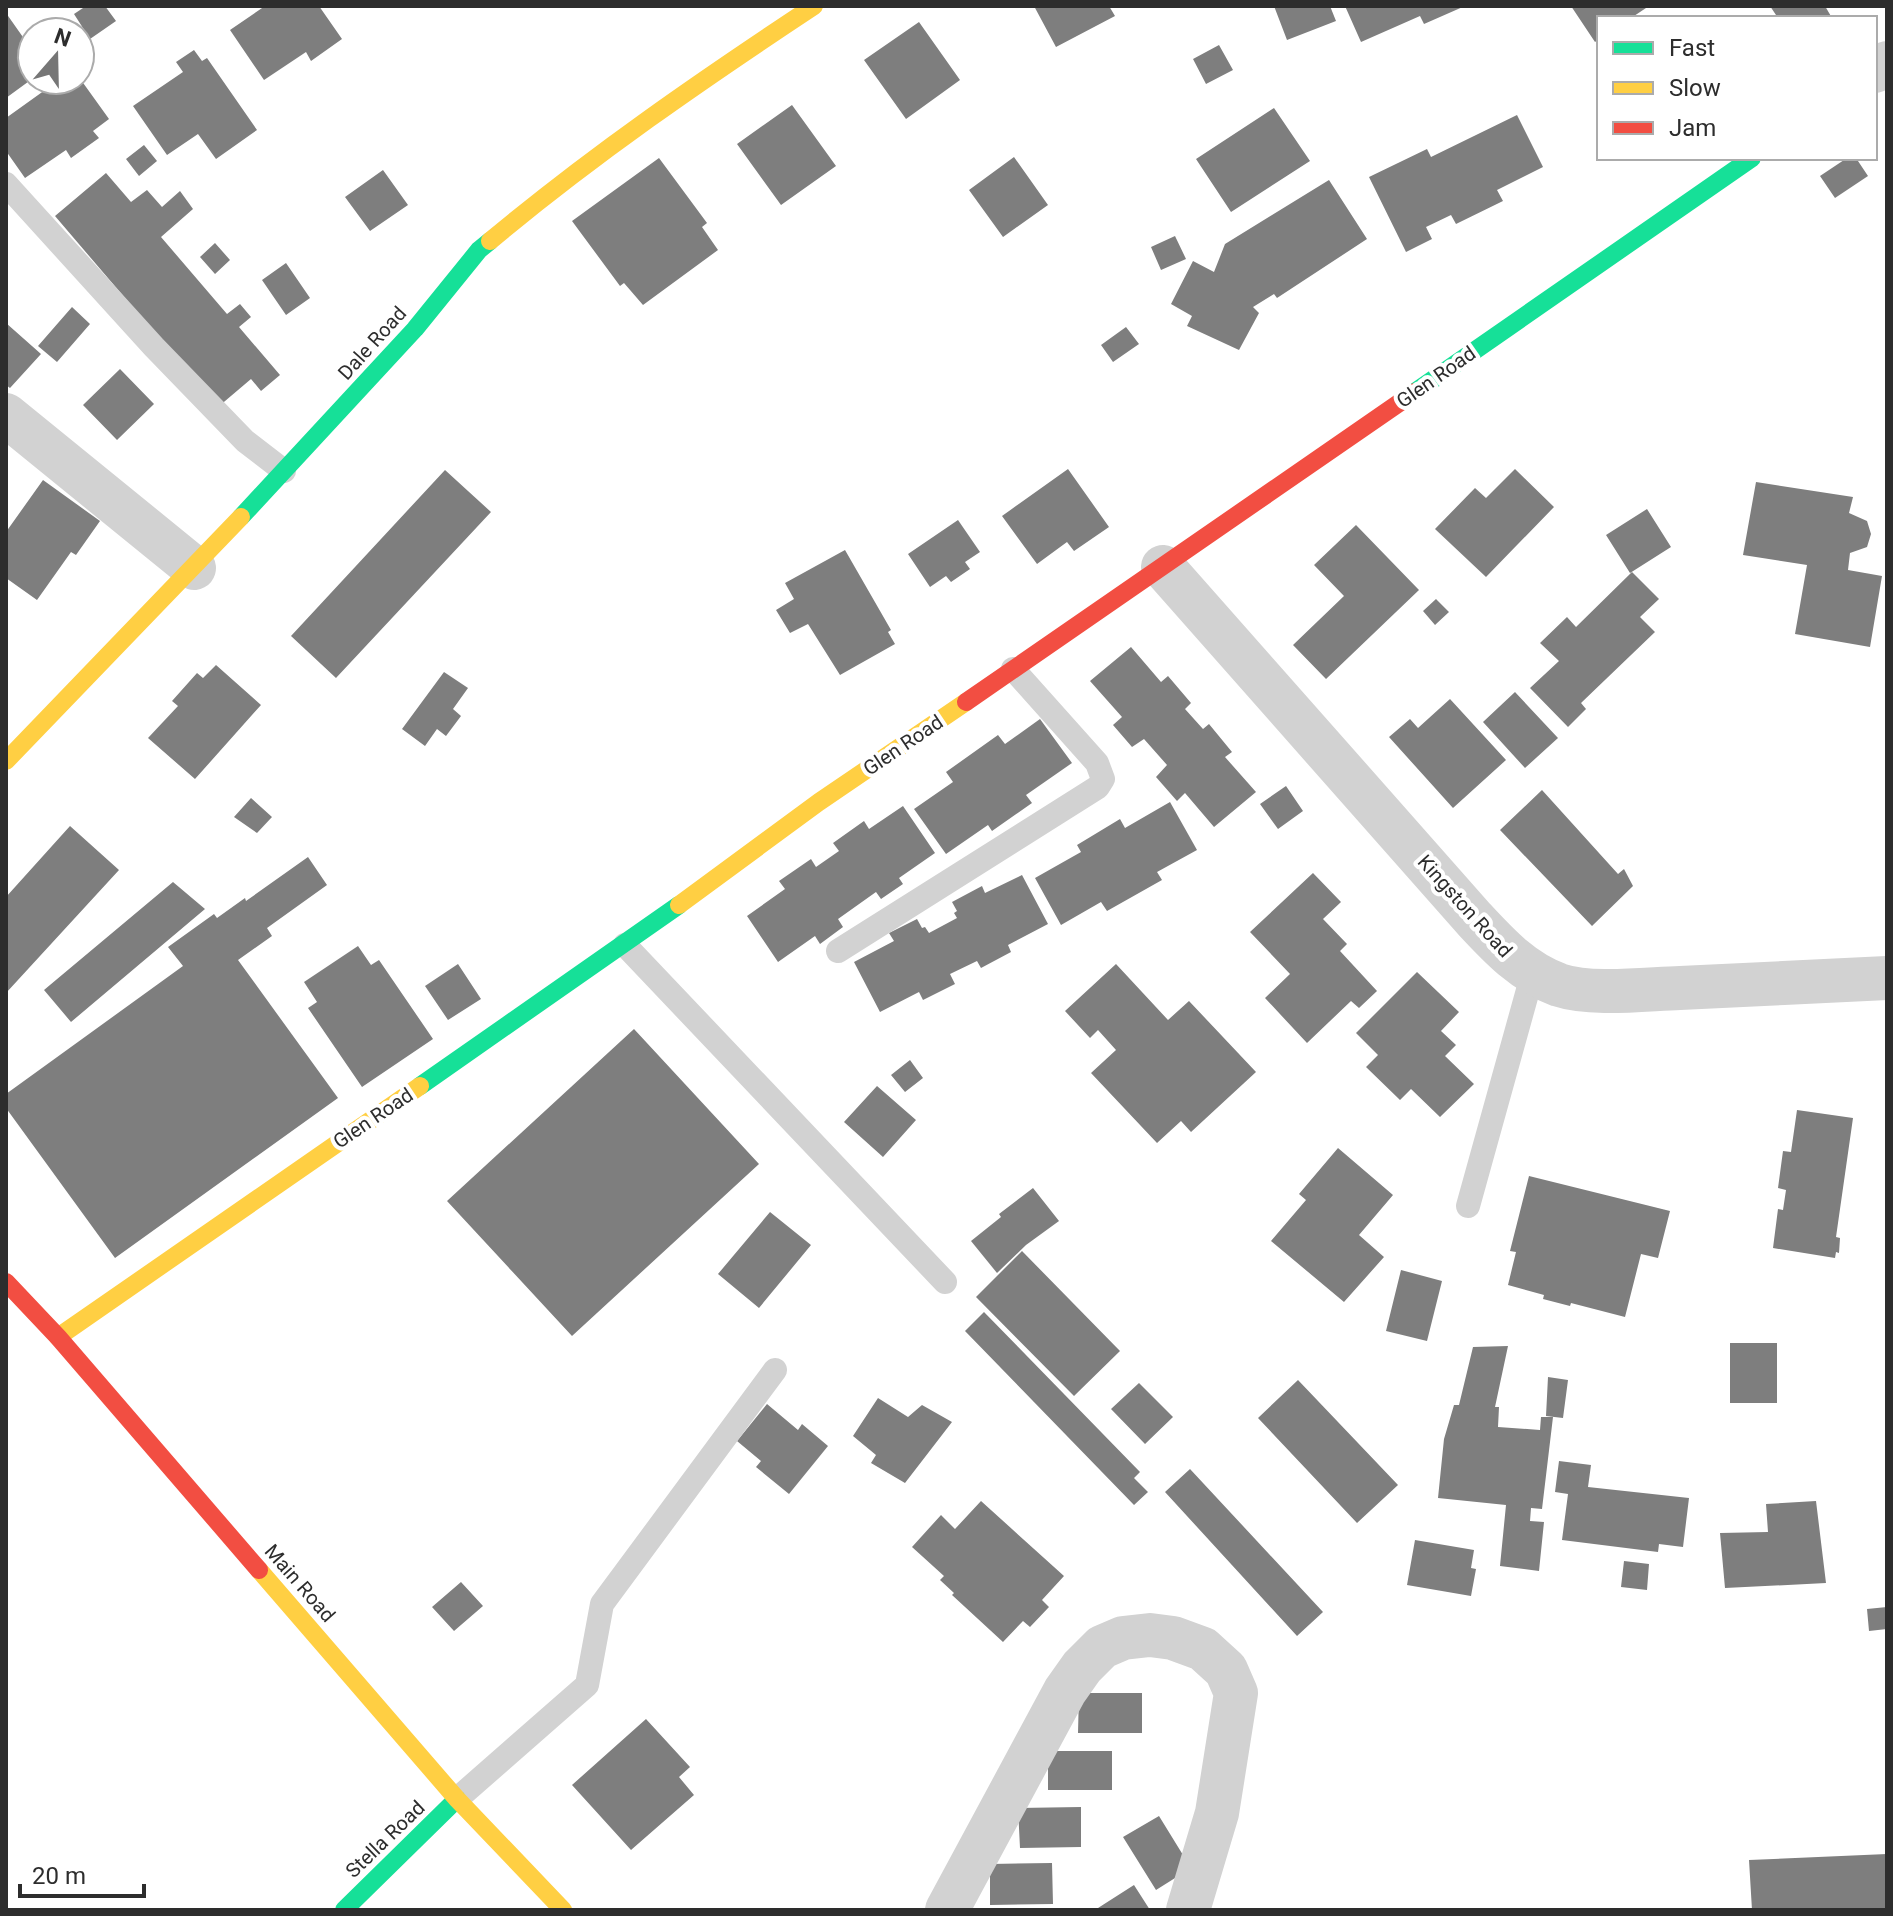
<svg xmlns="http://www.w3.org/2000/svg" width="1893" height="1916" font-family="Roboto,sans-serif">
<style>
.building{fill:#7e7e7e}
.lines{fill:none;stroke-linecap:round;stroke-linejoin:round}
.lane{stroke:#d2d2d2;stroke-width:24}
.street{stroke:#d2d2d2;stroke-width:44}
.fast{stroke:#16e098;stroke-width:18}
.slow{stroke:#ffcf43;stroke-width:18}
.jam{stroke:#f24e42;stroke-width:18}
.labels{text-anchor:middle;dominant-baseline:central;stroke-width:8;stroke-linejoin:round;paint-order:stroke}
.street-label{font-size:20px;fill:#2d2d2d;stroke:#fff}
</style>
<rect width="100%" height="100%" fill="#fff"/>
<path class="building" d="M86 6H105L116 21 90 39 74 14Z
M265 6H319L342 39 311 61 306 52 264 80 230 30Z
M1034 6H1109L1115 16 1056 47Z
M1274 6H1330L1336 21 1287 40Z
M1345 6H1465L1424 24 1420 16 1361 42Z
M1571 6H1649L1631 18H1599V39L1595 42Z
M1770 6H1825L1832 18H1778Z
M6 13 32 50V79L6 98Z
M919 22 960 80 906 119 864 60Z
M1219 45 1233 70 1206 84 1193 59Z
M194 50 202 61 207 58 257 130 216 159 198 134 167 155 133 106 183 72 176 62Z
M59 80H81L109 119 93 131 99 138 71 158 66 150 25 178 6 151V118Z
M792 105 836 166 781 205 737 144Z
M1274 108 1310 161 1231 212 1196 159Z
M1517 115 1543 167 1497 190 1503 201 1456 224 1451 215 1426 227 1432 239 1406 252 1369 177 1427 149 1431 157Z
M144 145 157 161 139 176 126 159Z
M1014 157 1048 205 1003 237 969 190Z
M659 158 707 223 702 227 718 250 643 305 624 283 620 286 572 221Z
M1847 158H1856L1868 176 1835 198 1820 176Z
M383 170 408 205 370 231 345 197Z
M106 173 131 202 147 190 162 207 180 191 193 209 161 237 227 314 240 304 251 317 239 327 280 375 261 391 251 379 218 407 55 216Z
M1329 180 1367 239 1277 298 1274 294 1253 307 1259 313 1239 350 1187 326 1192 316 1171 304 1193 261 1214 272 1225 244Z
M1175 236 1186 259 1161 270 1151 247Z
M215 243 230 260 215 274 200 257Z
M286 263 310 298 286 315 262 280Z
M72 307 90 324 57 362 38 346Z
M6 323 41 354 10 388 6 385Z
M1126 327 1139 344 1113 362 1101 345Z
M120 369 154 404 117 440 83 405Z
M1068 469 1109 527 1074 551 1067 542 1037 564 1002 516Z
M1515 469 1554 507 1486 577 1435 529 1475 488 1486 498Z
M445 470 491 512 336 678 291 636Z
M43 480 100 521 76 555 71 552 37 600 6 578V532Z
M1756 482 1853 497 1849 513 1867 521 1871 534 1867 547 1850 553 1848 570 1882 576 1870 647 1795 634 1807 565 1743 555Z
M1647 509 1671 547 1630 573 1606 535Z
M958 520 980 552 965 562 970 569 951 582 946 576 930 587 908 554Z
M1356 525 1419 590 1326 679 1293 645 1344 596 1314 565Z
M845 550 891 630 888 632 895 644 840 675 808 624 790 633 776 610 794 599 785 583Z
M1632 572 1659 599 1640 617 1655 632 1581 703 1586 709 1568 727 1530 688 1559 661 1540 643 1567 617 1576 627Z
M1436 599 1449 612 1435 625 1423 611Z
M1131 647 1161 682 1168 676 1191 703 1185 709 1203 729 1209 724 1232 752 1225 757 1256 792 1214 827 1185 793 1177 801 1156 777 1167 765 1144 739 1132 747 1113 725 1122 717 1090 681Z
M216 665 261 705 195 779 148 738 178 706 172 701 197 673 203 678Z
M444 672 468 688 453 709 461 716 446 736 437 729 425 746 402 729Z
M1515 692 1558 738 1525 768 1483 722Z
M1450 699 1506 760 1453 808 1389 737 1410 719 1418 728Z
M1040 719 1072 763 1026 795 1032 803 992 831 988 825 946 854 914 809 953 782 946 772 998 735 1005 744Z
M1286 786 1303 811 1278 829 1260 804Z
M1542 790 1618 874 1624 869 1633 886 1592 926 1500 830Z
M251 798 272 817 257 833 234 817Z
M1170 802 1197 850 1157 872 1162 880 1107 911 1101 902 1061 925 1035 878 1081 852 1077 845 1120 819 1125 828Z
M903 806 935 853 899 878 903 884 881 899 876 892 838 919 843 927 820 944 815 936 778 962 747 916 785 889 779 881 811 859 816 867 839 851 833 843 864 821 869 829Z
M70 826 119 870 6 993V897Z
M308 857 327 885 267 928 272 936 238 960 338 1098 115 1258 6 1108V1094L183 966 168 947 214 914 217 918 245 898 246 901Z
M1313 873 1341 902 1323 919 1347 944 1340 951 1377 991 1359 1008 1351 1001 1307 1043 1265 998 1290 974 1250 932Z
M1022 875 1048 924 1008 945 1011 952 981 968 977 961 950 974 955 984 923 1000 919 992 880 1012 854 962 894 941 889 933 917 919 922 928 925 927 929 933 957 918 954 913 957 911 952 902 982 886 985 893Z
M173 882 205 909 71 1022 44 990Z
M358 946 371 965 379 960 433 1039 362 1087 308 1008 317 1002 304 982Z
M458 964 481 999 448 1020 425 986Z
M1116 964 1168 1020 1189 1001 1256 1072 1191 1132 1181 1121 1157 1143 1091 1073 1116 1050 1098 1030 1090 1038 1065 1011Z
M1417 972 1459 1012 1441 1031 1456 1045 1445 1056 1474 1084 1440 1117 1411 1089 1400 1100 1366 1067 1378 1055 1356 1033Z
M634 1029 759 1164 572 1336 447 1201Z
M910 1060 923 1078 905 1092 891 1075Z
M877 1086 916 1120 883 1157 844 1122Z
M1797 1110 1853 1118 1836 1237 1840 1238 1839 1253 1836 1252 1835 1258 1773 1248 1778 1209 1783 1210 1786 1190 1778 1188 1783 1151 1791 1152Z
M1338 1148 1393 1195 1359 1235 1384 1257 1344 1302 1271 1241 1306 1200 1299 1194Z
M1529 1176 1670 1211 1658 1258 1641 1254 1625 1317 1571 1303 1570 1306 1543 1299 1544 1295 1508 1285 1516 1252 1510 1251Z
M1033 1188 1059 1221 1026 1245 997 1273 971 1241 1001 1217 999 1214Z
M770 1212 811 1245 759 1308 718 1274Z
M1022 1251 1120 1351 1074 1396 976 1297Z
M1401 1270 1442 1281 1427 1341 1386 1331Z
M984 1312 1140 1472 1134 1478 1148 1492 1134 1505 965 1331Z
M1730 1343H1777V1403H1730Z
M1508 1346 1495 1407H1499L1498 1427 1540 1430 1541 1417H1553L1542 1509 1531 1508 1530 1521 1544 1522 1539 1571 1500 1566 1506 1505 1438 1498 1444 1439 1454 1405H1459L1473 1347Z
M1548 1377 1568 1380 1563 1418 1546 1416Z
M1298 1380 1398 1485 1357 1523 1258 1418Z
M1139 1383 1173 1417 1145 1444 1111 1409Z
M878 1398 908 1417 922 1405 952 1422 905 1483 871 1463 876 1455 853 1436Z
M767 1404 798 1430 802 1424 828 1446 789 1494 756 1467 761 1461 737 1441Z
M1559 1461 1591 1465 1588 1487 1689 1498 1683 1547 1659 1544 1658 1552 1562 1540 1568 1494 1555 1492Z
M1190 1469 1323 1612 1297 1636 1165 1492Z
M981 1501 1064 1576 1042 1600 1049 1607 1030 1627 1023 1621 1003 1642 952 1595 954 1593 940 1580 944 1576 912 1547 941 1515 955 1529Z
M1816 1501 1826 1583 1725 1588 1720 1533 1768 1532 1766 1504Z
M1415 1540 1474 1550 1471 1568 1476 1569 1471 1596 1407 1585Z
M1624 1561 1649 1564 1647 1590 1621 1587Z
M461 1582 483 1606 454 1631 432 1607Z
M1887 1607V1629L1869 1631 1867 1609Z
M1079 1693H1142V1733H1078Z
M646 1719 690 1767 679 1777 694 1795 631 1850 572 1785Z
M1048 1751H1112V1790H1048Z
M1081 1807V1847L1020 1848 1018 1808Z
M1159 1816 1191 1868 1156 1890 1123 1837Z
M1887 1854V1910H1752L1749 1860Z
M1052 1863 1053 1904 990 1905V1864Z
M1134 1885 1150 1910H1099L1098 1908Z"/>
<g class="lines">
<path class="lane" d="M6 184 154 347 245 441 284 471
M625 945 945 1282
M838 951 1098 787 1103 779 1097 763 1013 669
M1468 1206 1533 972
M457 1799 587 1685 602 1604 775 1370"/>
<path class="street" d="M1875 71 1887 63
M6 415 194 568
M1163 567 1474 919C1499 946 1523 972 1559 985 1592 996 1646 989 1680 988 1749 985 1818 981 1887 978
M947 1910 1065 1691 1082 1667 1102 1647 1123 1638 1150 1635 1173 1638 1203 1649 1226 1670 1236 1693 1217 1813 1188 1910"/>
<path class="fast" d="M1415 392 1752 158
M241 517 415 329 479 250 490 241
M420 1086 679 905
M344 1910 457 1799"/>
<path class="slow" d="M490 241C593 155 702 80 814 6
M6 761 241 517
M679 905 819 802 966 702
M58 1337 420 1086
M259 1570 457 1799 563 1910"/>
<path class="jam" d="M966 702 1415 392
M6 1282 58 1337 259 1570"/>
</g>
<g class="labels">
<g class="street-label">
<text transform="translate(372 343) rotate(-48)">Dale Road</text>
<text transform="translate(1436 377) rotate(-35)">Glen Road</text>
<text transform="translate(903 745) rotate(-34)">Glen Road</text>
<text transform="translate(1465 906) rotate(48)">Kingston Road</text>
<text transform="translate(373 1118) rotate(-34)">Glen Road</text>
<text transform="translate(300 1583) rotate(49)">Main Road</text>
<text transform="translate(385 1839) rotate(-44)">Stella Road</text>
</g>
</g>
<rect width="1893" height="1916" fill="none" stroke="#2d2d2d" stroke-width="16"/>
<rect x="1597" y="16" width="280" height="144" fill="#ffffff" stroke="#ababab" stroke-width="2"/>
<rect x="1613" y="42" width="40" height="12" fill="#16e098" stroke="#ababab" stroke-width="2"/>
<text x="1669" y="56" font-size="24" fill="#2d2d2d">Fast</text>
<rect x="1613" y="82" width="40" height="12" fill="#ffcf43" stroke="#ababab" stroke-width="2"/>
<text x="1669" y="96" font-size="24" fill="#2d2d2d">Slow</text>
<rect x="1613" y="122" width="40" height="12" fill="#f24e42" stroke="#ababab" stroke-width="2"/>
<text x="1669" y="136" font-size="24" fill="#2d2d2d">Jam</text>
<g transform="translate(56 56) rotate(20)"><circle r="38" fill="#ffffff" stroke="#ababab" stroke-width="2"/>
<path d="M0-6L14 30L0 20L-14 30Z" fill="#767676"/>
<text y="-12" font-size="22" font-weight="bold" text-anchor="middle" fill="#2d2d2d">N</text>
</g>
<path d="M20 1884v12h124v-12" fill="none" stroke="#2d2d2d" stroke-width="4"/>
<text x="32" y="1884" font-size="24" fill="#2d2d2d" stroke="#ffffff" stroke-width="6" paint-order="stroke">20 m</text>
</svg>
